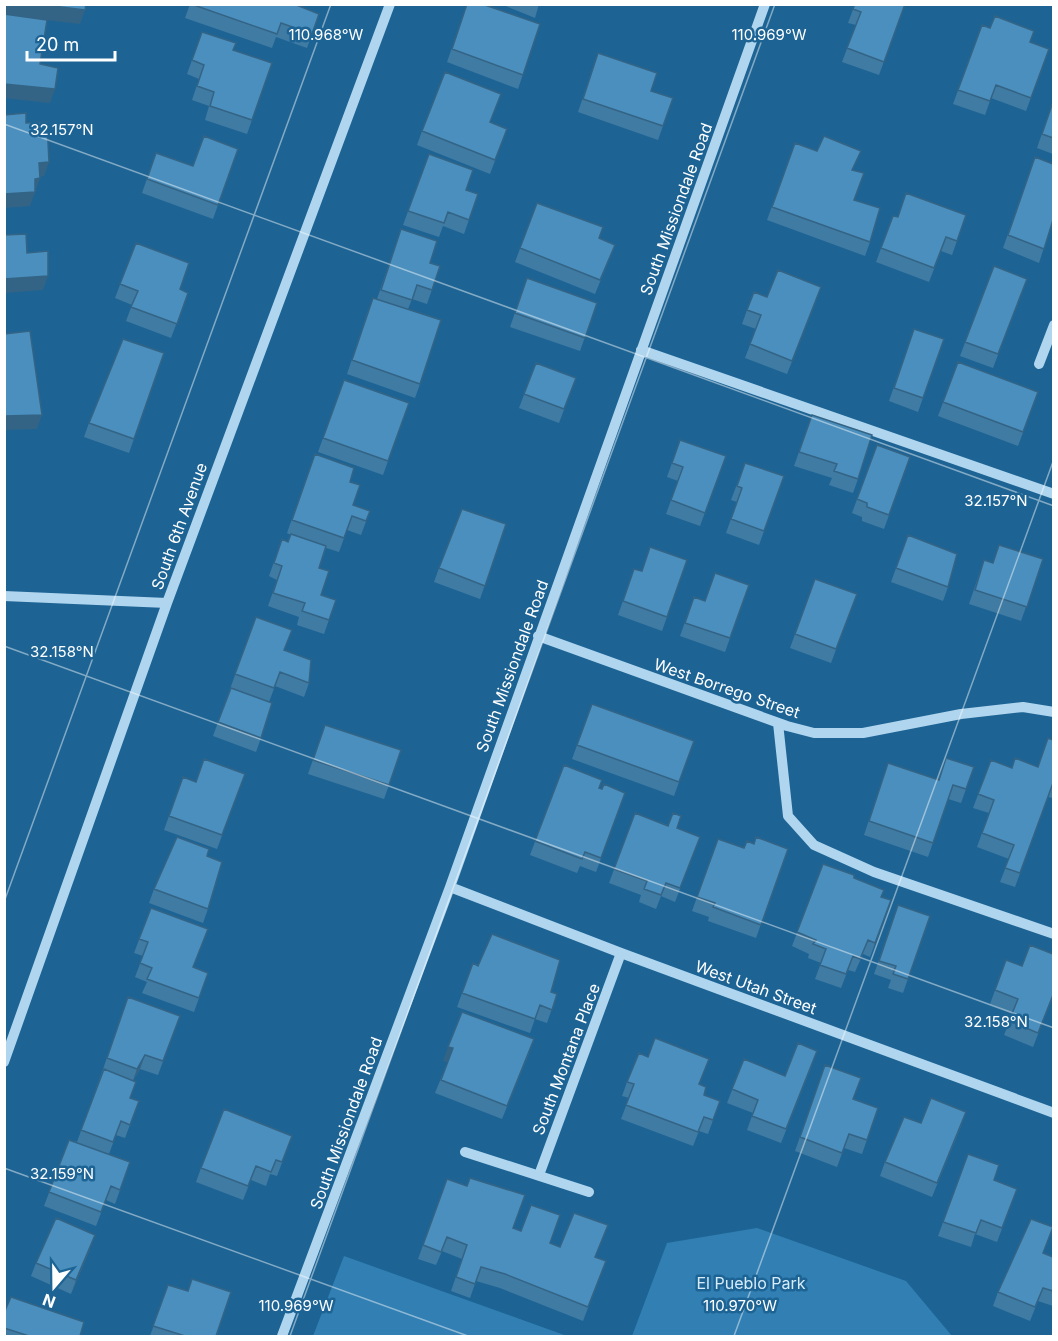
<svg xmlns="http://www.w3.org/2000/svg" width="1058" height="1341" font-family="Inter,sans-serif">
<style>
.green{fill:#317fb3}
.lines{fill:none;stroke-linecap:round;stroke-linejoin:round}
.minor{stroke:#b0d6ef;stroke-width:10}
.wall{fill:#407ba3}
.shaded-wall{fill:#346485}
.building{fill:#4a8fbe;stroke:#346485;stroke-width:1.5}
.ticks{fill:none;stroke:#fff;stroke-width:1.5;stroke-opacity:0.45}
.labels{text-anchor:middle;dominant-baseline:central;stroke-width:5;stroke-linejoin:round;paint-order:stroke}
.street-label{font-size:16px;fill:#fff;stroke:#1d6495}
.park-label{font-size:16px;fill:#d6ecfb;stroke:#1d6495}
.ticks-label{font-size:15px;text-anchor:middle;fill:#fff;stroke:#1d6495;stroke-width:5;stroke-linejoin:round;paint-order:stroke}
</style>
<rect width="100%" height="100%" fill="#1d6495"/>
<path class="green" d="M757 1228 906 1281 952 1336H632L667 1243Z
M344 1256 567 1336H313Z"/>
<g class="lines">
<path class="minor" d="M641 350 1054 494
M1039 364 1054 325
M4 596 167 603
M538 636 787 726 814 733H863L961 714 1023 707 1054 712
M778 723 788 816 814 845 874 872 1054 934
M450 887 621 953 1054 1113
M4 1062 167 603 390 4
M465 1152 589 1192
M539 1175 621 953
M282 1336 450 887 765 4"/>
</g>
<path class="wall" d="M190 4H294L319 14 307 48 276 37 272 48 185 18Z
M467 4 540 24 518 89 447 62Z
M501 4H539L535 18Z
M855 4H905L879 75 842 62 856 25 848 23Z
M982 25 1049 49 1026 111 991 98 985 115 953 104Z
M202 32 233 50 272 63 247 134 205 120 209 106 192 100 199 79 187 74Z
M598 53 651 91 673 98 658 140 578 112Z
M1053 101V154L1037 148Z
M507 129 490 174 417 145 422 131Z
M795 143 853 170 854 200 870 242 865 256 767 220Z
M238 149 213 219 142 193 156 153 193 166Z
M429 154 466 190 478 194 464 234 443 226 439 237 403 225Z
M1035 157 1053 220 1039 263 1003 248Z
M537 203 599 238 615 245 595 294 515 262Z
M966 215 952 255 941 251 929 282 876 262 893 216 898 217Z
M401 229 430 263 440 266 427 304 412 299 408 309 420 384 415 398 347 374 368 311 377 299Z
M136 243 180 289 188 293 171 338 126 321 132 305 115 298Z
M994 266 1027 279 993 368 960 356Z
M527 278 597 303 580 351 510 327Z
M767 297 816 301 787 374 745 358 756 329 742 324 747 310Z
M914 329 944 339 918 412 889 401Z
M164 353 129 453 84 437 89 423Z
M958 362 1038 392 1018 446 938 416Z
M536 363 576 378 559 423 519 408Z
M344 380 409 403 383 475 318 452Z
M812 415 858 479 853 493 829 485 832 478 794 466Z
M680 440 726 456 700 526 666 514 678 481 667 477Z
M877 445 910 457 884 529 862 521V517L852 513Z
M315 454 353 505 370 511 361 535 347 530 339 552 326 548 319 568 321 595 336 600 324 634 297 625 299 617 268 606 277 580 269 576 282 539 288 542 291 535 287 533Z
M745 463 784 476 759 545 726 533 737 502 731 500Z
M506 524 480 599 434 582 439 568Z
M908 535 948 587 943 601 891 582Z
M999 545 1043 559 1021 621 969 604 984 560 993 563Z
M687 560 662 631 618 615 634 569 641 571Z
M815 579 857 594 831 663 790 648Z
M749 585 725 652 680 636 694 597 705 601Z
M256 617 285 650 309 683 304 697 275 686 269 702 261 738 256 752 213 736Z
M592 704 694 741 674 796 572 759Z
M325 725 389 785 384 799 308 774Z
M1053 740V798L1048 797 1015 887 1000 882 1009 859 977 847 989 813 973 808 991 760 1012 768 1038 767Z
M946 758 974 767 961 803 948 799 928 857 864 835 888 763 938 780Z
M564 765 599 788 625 793 596 872 580 866 577 873 530 855Z
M245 774 217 849 164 830 183 777 196 782Z
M635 813 700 837 675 902 661 896 656 909 639 902 641 895 609 883Z
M718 839 744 848 754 844 788 849 756 938 708 921 709 917 692 911Z
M207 856 208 909 203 923 149 903 154 889Z
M823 864 854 878 881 897 891 900 870 957 863 954 855 972 848 970 841 988 815 979 821 963 808 958 809 954 792 946Z
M898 905 930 916 903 993 888 988 891 980 874 974Z
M151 908 194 967 208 973 194 1012 142 993 147 982 135 977 143 956 134 953Z
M1006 960 1053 996 1033 1047 1004 1035 1013 1013 990 1004Z
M473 963 557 994 547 1023 535 1019 530 1033 457 1007Z
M128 997 180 1016 158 1075 140 1069 133 1081 130 1098 139 1101 125 1138 116 1135 109 1154 130 1162 115 1204 106 1200 96 1226 44 1206 69 1140 77 1142 102 1072Z
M529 1053 502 1119 435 1093 448 1061H443Z
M744 1059 785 1076 812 1065 781 1143 747 1130 753 1113 727 1103Z
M825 1065 853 1099 878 1108 862 1154 844 1148 837 1167 795 1151Z
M627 1082 700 1084 704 1095 720 1101 708 1134 699 1131 693 1146 621 1119 629 1098 622 1096Z
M921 1123 961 1126 932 1197 880 1176 885 1162Z
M292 1136 277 1176 270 1174 266 1186 251 1180 243 1200 196 1182 201 1168Z
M968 1154 994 1180 1017 1189 997 1242 975 1234 971 1247 938 1236Z
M447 1179 513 1228 560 1247 606 1261 583 1321 500 1288 476 1281 470 1298 451 1291 462 1259 442 1251 436 1265 418 1259Z
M90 1249 71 1294 31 1276 36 1263Z
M1043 1253 1053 1257V1306L1038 1301 1030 1321 993 1306 998 1292Z
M168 1285 216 1336H150Z
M4 1313 80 1336H4Z"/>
<path class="shaded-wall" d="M4 4H37L85 10 80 24 4 15Z
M4 84 55 89 50 103 4 98Z
M49 162 44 176 34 177 39 163Z
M40 178 35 192V179Z
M35 192 30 206 4 208V194Z
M48 276 43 290 4 293V279Z
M42 415 37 429 4 430V416Z
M448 1047 453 1048 448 1062 443 1061Z
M145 1055 140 1069 132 1083 137 1069Z
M95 1235 90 1249 71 1294 76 1280Z"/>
<path class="building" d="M37 4H86L85 10Z
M191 4H294L319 14 312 34 281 23 277 34Z
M467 4H482L540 24 523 75 452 49Z
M855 4H905L884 62 847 48 861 12 853 9Z
M4 14 47 20 40 64 58 68 55 89 4 84Z
M995 16 1034 31 1030 42 1049 49 1031 98 996 85 990 101 958 90 982 25 990 28Z
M202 32 236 43 233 50 272 63 252 120 210 106 214 92 197 86 204 65 192 60Z
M598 53 657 73 651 91 673 98 663 126 583 99Z
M445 72 501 94 490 122 507 129 495 160 422 131Z
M1053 102V138L1042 134Z
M26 113V123L47 122 49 162 39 163 40 178 35 179V192L4 194V115Z
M204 136 238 149 218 205 147 179 156 153 193 166Z
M824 136 861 151 852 170 864 173 854 200 880 208 870 242 772 207 795 143 817 151Z
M429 154 473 170 466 190 478 194 469 220 448 212 444 223 408 211Z
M1035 157 1053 164V220L1044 249 1008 235Z
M906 193 966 215 957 241 946 237 934 268 881 248 893 216 898 217Z
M537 203 603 227 599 238 615 245 600 280 520 248Z
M401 229 437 241 430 263 440 266 432 290 417 285 412 300 381 290Z
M26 234 27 253 48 251V276L4 279V235Z
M136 243 189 263 180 289 188 293 177 324 131 307 138 291 120 284Z
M994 266 1027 279 998 354 965 342Z
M778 270 821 287 792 361 750 344 761 315 747 310 754 292 767 297Z
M527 278 597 303 585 338 515 313Z
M373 298 441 320 420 384 352 360Z
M914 329 944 339 923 398 894 388Z
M30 331 42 415 4 416V334Z
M123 339 164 353 134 439 89 423Z
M958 362 1038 392 1023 432 943 402Z
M536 363 576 378 564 409 524 394Z
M344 380 409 403 388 461 323 438Z
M812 415 872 435 858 479 834 471 837 464 799 452Z
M680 440 726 456 705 513 671 500 683 467 672 463Z
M877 445 910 457 889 515 867 507V503L857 499Z
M315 454 354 468 350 482 360 485 353 505 370 511 366 521 352 516 344 538 292 520Z
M745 463 784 476 764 531 731 519 742 488 737 486Z
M462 509 506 524 485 586 439 568Z
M291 534 326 546 319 568 329 571 321 595 336 600 329 620 302 611 305 603 273 593 282 566 274 563 282 539 288 542Z
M908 535 957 554 948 587 896 568Z
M999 545 1043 559 1027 607 975 590 984 560 993 563Z
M650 547 687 560 667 617 623 601 634 569 642 571Z
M715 573 749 585 730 638 685 623 694 597 705 601Z
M815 579 857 594 836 649 795 634Z
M256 617 292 630 284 650 311 660 309 683 280 672 274 688 235 674Z
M231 688 272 703 261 738 218 722Z
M592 704 694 741 679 782 577 745Z
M325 725 401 750 389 785 313 760Z
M1048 738 1053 740V783L1020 873 1005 868 1014 845 982 833 994 800 978 794 991 760 1012 768 1015 758 1038 767Z
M946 758 974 767 966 789 953 785 933 843 869 821 888 763 939 780Z
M204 759 245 774 222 835 169 816 183 777 196 782Z
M564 765 602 780 599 788 602 789 604 784 625 793 601 858 585 852 582 859 535 841Z
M635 813 668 826 673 813 681 816 677 828 700 837 680 888 666 883 661 895 644 889 647 881 614 869Z
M177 837 209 849 207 856 222 862 208 909 154 889Z
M756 837 788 849 761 925 713 907 715 903 697 897 718 839 744 848 747 841 754 844Z
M823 864 854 875V878L884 890 881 897 891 900 875 943 868 940 860 959 853 956 846 974 820 965 826 949 813 944 816 940 797 932Z
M898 905 930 916 908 979 893 974 896 966 879 961Z
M151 908 208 929 193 967 208 973 199 998 147 979 152 968 140 963 148 942 139 939Z
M492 934 560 960 551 992 557 994 552 1010 540 1005 535 1019 462 993 473 963 478 966Z
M1030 945 1053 954V995L1038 1033 1009 1021 1018 999 995 990 1006 960 1022 966Z
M128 997 180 1016 163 1061 145 1055 137 1069 107 1058Z
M462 1012 534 1039 507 1106 441 1080 453 1048 448 1047Z
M655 1038 709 1059 699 1084 706 1087 704 1095 720 1101 713 1120 704 1117 698 1132 626 1105 634 1084 627 1082 639 1053 648 1057Z
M798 1043 817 1051 786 1129 752 1116 758 1100 732 1089 744 1059 785 1076Z
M825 1065 861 1078 853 1099 878 1108 867 1140 849 1134 842 1153 800 1137Z
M104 1069 136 1082 130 1098 139 1101 130 1125 121 1121 113 1142 81 1130Z
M931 1098 966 1112 937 1183 885 1162 904 1117 921 1123Z
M224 1109 292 1136 282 1162 276 1160 271 1172 256 1166 248 1186 201 1168Z
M69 1140 130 1162 120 1190 111 1186 101 1212 49 1192Z
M968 1154 999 1165 994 1180 1017 1189 1002 1228 981 1220 976 1233 943 1222Z
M470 1178 525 1195 513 1228 521 1231 531 1205 560 1215 550 1243 560 1247 574 1213 608 1225 595 1257 606 1261 588 1307 505 1274 481 1267 475 1284 456 1277 467 1245 447 1237 441 1252 423 1245 447 1179 467 1186Z
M56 1218 95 1235 76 1280 36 1263Z
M1031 1219 1053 1227 1043 1253 1053 1257V1291L1043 1288 1035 1307 998 1292Z
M192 1279 231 1292 216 1336H185L153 1326 168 1285 188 1291Z
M11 1297 84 1322 80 1336H29L4 1328V1313Z"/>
<path class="ticks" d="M4 124 1054 506M4 646 1054 1028M4 902 331 4M4 1168 468 1336M290 1336 775 4M734 1336 1054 459"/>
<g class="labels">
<g class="street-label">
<text transform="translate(676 209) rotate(-70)">South Missiondale Road</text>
<text transform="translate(179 526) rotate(-70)">South 6th Avenue</text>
<text transform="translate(512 666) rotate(-70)">South Missiondale Road</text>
<text transform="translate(727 688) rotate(19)">West Borrego Street</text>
<text transform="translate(756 987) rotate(20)">West Utah Street</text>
<text transform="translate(566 1059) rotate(-69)">South Montana Place</text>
<text transform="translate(346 1123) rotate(-70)">South Missiondale Road</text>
</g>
<g class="park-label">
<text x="751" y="1283">El Pueblo Park</text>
</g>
</g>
<g class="ticks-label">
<text x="326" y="40">110.968°W</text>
<text x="769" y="40">110.969°W</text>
<text x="62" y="135">32.157°N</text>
<text x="996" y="506">32.157°N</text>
<text x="62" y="657">32.158°N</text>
<text x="996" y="1027">32.158°N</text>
<text x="62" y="1179">32.159°N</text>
<text x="296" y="1311">110.969°W</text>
<text x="740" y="1311">110.970°W</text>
</g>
<rect width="1058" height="1341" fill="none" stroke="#ffffff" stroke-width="12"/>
<g transform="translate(54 1287) rotate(200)" stroke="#1d6495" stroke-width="4.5" paint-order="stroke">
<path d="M0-4.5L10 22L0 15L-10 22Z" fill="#ffffff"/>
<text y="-9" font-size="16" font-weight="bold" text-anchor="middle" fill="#ffffff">N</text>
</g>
<path d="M27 51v9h88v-9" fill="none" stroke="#ffffff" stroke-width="3"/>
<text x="36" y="51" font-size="18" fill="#ffffff" stroke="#1d6495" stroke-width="4.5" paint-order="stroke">20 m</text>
</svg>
